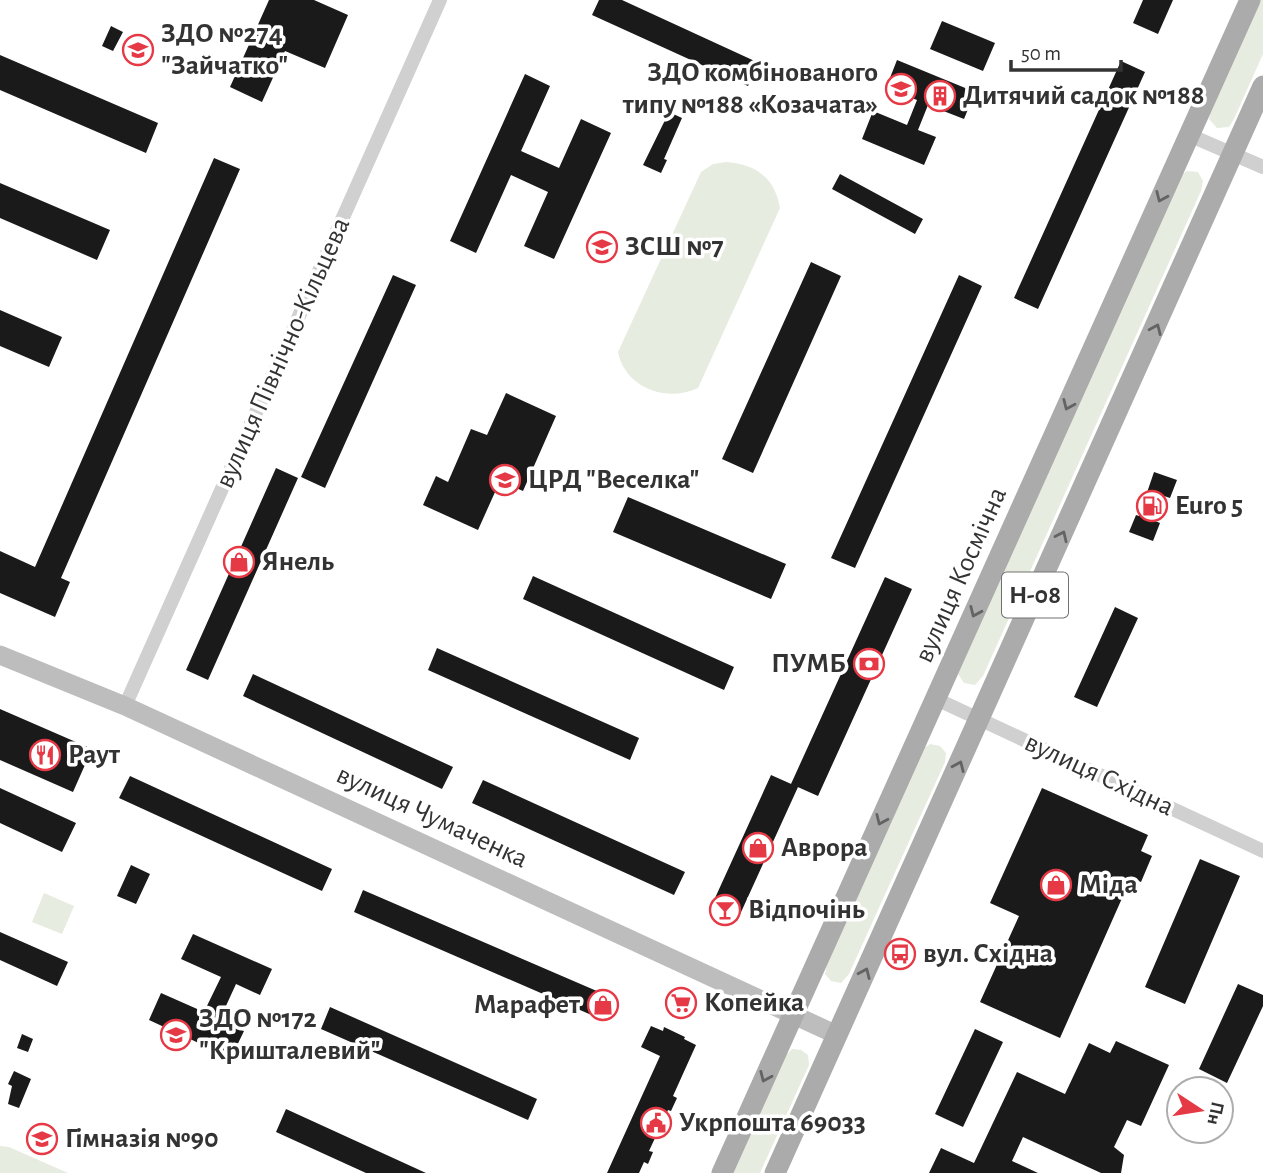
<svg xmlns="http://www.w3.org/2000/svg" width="1263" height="1173" font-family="'Alegreya Sans',sans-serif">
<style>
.green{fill:#e6ecdf}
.building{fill:#1a1a1a}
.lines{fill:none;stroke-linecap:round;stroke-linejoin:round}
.street{stroke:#d0d0d0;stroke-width:14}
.secondary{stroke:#bdbdbd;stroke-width:19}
.primary{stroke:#ababab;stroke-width:21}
.oneway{stroke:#636363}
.labels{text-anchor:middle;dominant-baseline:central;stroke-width:7;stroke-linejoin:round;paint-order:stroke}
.shield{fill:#fff;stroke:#707070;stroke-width:2}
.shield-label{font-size:26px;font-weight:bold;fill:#333}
.poi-label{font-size:28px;font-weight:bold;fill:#333;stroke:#fff;text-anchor:start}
.street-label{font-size:28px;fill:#333;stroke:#fff}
</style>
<rect width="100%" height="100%" fill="#fff"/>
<path class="green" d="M1259 0H1263V54L1234 119 1229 127 1217 128 1209 119 1211 108Z
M726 162C756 164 775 178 780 208L698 388C667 403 625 388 618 352L701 172 713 164Z
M1187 171 1198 172 1203 181 1201 191 983 676 975 685 964 683 958 674 1179 177Z
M930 744 940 746 946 753 945 762 849 974 841 983 831 981 825 974 827 964 921 750Z
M44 893 74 906 62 934 32 922Z
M792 1049 801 1050 808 1055 809 1065 760 1173H733L786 1055Z
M0 1146 9 1147 68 1173H0Z"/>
<path class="building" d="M269 0H314L348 15 325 68 285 51 262 102 230 87Z
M599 0H622L759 63 748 86 592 15Z
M1143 0H1173L1158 34 1133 23Z
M942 21 995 43 983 71 930 49Z
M111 26 123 32 113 51 102 46Z
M0 55 158 123 146 153 0 90Z
M897 60 975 92 964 119 928 105 918 130 936 137 924 165 862 139 873 111 907 125 917 100 886 88Z
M1121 61 1145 72 1038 309 1014 298Z
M525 74 550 86 521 151 559 168 581 119 611 133 554 259 524 246 548 192 511 175 476 253 450 241Z
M669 112 682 118 664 159 667 160 661 173 643 165Z
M214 158 240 169 61 578 70 582 55 617 0 593V551L35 567Z
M840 174 923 219 915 234 832 189Z
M0 183 110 230 97 260 0 218Z
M811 262 841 276 753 473 722 459Z
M393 275 416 285 325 488 301 477Z
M959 275 982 286 855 568 831 558Z
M0 310 62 337 49 367 0 346Z
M506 393 556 416 523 491 500 481 478 530 423 505 436 476 448 482 471 429 487 435Z
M276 468 298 478 208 680 186 670Z
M1154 472 1177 480 1170 498 1164 496 1155 521 1160 523 1153 541 1129 532 1136 515 1139 516Z
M628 497 786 564 771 599 613 532Z
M533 576 734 667 724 690 523 599Z
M885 577 912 589 818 796 791 784Z
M1115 607 1138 618 1097 707 1074 697Z
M437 648 639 738 630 760 428 670Z
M253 674 453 767 442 789 243 696Z
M0 709 92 749 73 792 0 760Z
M771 775 798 787 737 921 710 909Z
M130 776 332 869 322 891 119 798Z
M483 780 685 872 674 895 472 803Z
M0 788 76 823 62 852 0 823Z
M1042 788 1148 835 1141 851 1152 856 1141 882 1131 878 1060 1038 980 1002 1019 916 990 903Z
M1200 859 1240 876 1185 1004 1145 987Z
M131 865 150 874 136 904 117 896Z
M363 890 613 998 603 1020 354 912Z
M0 932 68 962 57 986 0 960Z
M193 934 272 969 260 995 236 984 220 1019 244 1031 231 1058 149 1020 161 993 204 1012 221 977 181 959Z
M1238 984 1263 995V1006L1227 1083 1199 1069Z
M330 1007 537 1099 528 1120 321 1029Z
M651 1026 663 1031 664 1027 685 1037 684 1039 696 1045 673 1096 677 1098 671 1111 668 1110 649 1151 653 1152 648 1164 644 1162 639 1173H607L660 1056 641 1047Z
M975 1029 1003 1042 963 1127 935 1114Z
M22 1034 33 1039 28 1052 17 1048Z
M1116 1041 1169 1065 1141 1126 1127 1120 1114 1147 1124 1155 1121 1173H1101L1023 1137 1012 1161 1038 1173H929L941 1148 974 1163 1017 1072 1065 1094 1089 1043 1110 1053Z
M14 1071 31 1079 19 1108 8 1104 12 1086 8 1084Z
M286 1109 426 1173H366L276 1132Z"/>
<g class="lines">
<path class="street" d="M1189 135 1263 167
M936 699 1263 851
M125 706 440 0"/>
<path class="secondary" d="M0 655 125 706 837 1035"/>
<path class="primary" d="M722 1173 1250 0
M775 1173 1263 86"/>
</g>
<defs><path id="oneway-chevron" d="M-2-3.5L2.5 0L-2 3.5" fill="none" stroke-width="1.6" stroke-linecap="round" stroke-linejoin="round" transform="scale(1.75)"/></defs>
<g class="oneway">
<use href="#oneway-chevron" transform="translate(1161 197) rotate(114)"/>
<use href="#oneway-chevron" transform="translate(1156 329) rotate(-66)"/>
<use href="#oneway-chevron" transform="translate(1068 405) rotate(114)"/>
<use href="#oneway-chevron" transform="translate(1062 536) rotate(-65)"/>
<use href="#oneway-chevron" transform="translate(975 612) rotate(114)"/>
<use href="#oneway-chevron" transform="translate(959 766) rotate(-66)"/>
<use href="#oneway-chevron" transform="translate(881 820) rotate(114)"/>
<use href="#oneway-chevron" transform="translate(865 973) rotate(-66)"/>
<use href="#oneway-chevron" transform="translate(765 1077) rotate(114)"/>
</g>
<defs>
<g id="school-ring" transform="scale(1.575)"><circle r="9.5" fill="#fff" stroke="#e63946" stroke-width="1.5"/><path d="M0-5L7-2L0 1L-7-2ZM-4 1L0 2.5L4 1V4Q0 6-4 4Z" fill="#e63946"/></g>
<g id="building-ring" transform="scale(1.575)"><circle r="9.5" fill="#fff" stroke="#e63946" stroke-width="1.5"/><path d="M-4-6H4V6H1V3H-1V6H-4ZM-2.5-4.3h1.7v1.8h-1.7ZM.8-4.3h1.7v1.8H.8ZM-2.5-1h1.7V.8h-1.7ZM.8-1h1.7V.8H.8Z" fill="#e63946"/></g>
<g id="fuel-ring" transform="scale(1.575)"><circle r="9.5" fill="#fff" stroke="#e63946" stroke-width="1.5"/><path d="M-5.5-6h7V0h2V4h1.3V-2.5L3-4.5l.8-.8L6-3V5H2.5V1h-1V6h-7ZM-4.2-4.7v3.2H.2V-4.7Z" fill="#e63946"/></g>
<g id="shop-ring" transform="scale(1.575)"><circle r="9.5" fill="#fff" stroke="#e63946" stroke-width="1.5"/><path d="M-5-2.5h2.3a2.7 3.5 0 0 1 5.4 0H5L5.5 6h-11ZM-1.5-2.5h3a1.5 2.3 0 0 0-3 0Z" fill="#e63946"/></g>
<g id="bank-ring" transform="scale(1.575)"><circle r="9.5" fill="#fff" stroke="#e63946" stroke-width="1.5"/><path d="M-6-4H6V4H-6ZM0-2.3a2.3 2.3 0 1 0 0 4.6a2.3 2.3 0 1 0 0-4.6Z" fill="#e63946"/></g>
<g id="restaurant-ring" transform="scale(1.575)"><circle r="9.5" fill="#fff" stroke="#e63946" stroke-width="1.5"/><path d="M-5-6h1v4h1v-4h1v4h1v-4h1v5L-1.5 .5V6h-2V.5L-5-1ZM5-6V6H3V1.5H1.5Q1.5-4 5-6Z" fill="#e63946"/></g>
<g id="bar-ring" transform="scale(1.575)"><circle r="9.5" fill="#fff" stroke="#e63946" stroke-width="1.5"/><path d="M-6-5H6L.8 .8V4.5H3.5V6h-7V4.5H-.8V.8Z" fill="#e63946"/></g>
<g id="bus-ring" transform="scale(1.575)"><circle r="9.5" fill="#fff" stroke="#e63946" stroke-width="1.5"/><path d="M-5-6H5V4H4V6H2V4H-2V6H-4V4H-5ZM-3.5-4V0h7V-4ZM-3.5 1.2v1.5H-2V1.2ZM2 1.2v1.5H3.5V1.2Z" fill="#e63946"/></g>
<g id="supermarket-ring" transform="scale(1.575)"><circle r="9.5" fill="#fff" stroke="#e63946" stroke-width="1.5"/><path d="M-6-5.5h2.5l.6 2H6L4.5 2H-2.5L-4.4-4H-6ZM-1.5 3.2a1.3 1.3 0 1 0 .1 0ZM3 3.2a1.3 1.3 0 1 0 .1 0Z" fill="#e63946"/></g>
<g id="civic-ring" transform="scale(1.575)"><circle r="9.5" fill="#fff" stroke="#e63946" stroke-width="1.5"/><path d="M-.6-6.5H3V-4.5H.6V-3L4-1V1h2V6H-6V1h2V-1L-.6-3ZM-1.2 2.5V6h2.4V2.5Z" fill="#e63946"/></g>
</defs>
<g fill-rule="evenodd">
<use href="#school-ring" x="138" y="50"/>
<use href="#school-ring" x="901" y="89"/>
<use href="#building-ring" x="940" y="96"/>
<use href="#school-ring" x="602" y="247"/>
<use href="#school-ring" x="505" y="480"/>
<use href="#fuel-ring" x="1152" y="506"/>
<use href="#shop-ring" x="239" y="562"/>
<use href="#bank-ring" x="869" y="664"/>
<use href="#restaurant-ring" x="45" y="755"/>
<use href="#shop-ring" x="758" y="848"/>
<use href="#shop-ring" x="1056" y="885"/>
<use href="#bar-ring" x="725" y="910"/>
<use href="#bus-ring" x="900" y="954"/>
<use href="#supermarket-ring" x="681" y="1003"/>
<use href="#shop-ring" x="603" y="1005"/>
<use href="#school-ring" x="176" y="1035"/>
<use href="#civic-ring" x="656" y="1123"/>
<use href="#school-ring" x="42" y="1139"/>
</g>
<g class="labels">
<rect class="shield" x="1002" y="572.5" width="66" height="45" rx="5"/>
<g class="shield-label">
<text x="1035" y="595">Н-08</text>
</g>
<g class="poi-label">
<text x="161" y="34">ЗДО №274<tspan x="161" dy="32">"Зайчатко"</tspan></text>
<text x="878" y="73" text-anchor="end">ЗДО комбінованого<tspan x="878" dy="32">типу №188 «Козачата»</tspan></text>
<text x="963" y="96">Дитячий садок №188</text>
<text x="625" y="247">ЗСШ №7</text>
<text x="528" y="480">ЦРД "Веселка"</text>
<text x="1175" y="506">Euro 5</text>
<text x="262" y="562">Янель</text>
<text x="846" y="664" text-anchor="end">ПУМБ</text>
<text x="68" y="755">Раут</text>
<text x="781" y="848">Аврора</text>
<text x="1079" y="885">Міда</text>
<text x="748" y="910">Відпочінь</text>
<text x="923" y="954">вул. Східна</text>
<text x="704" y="1003">Копейка</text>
<text x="580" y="1005" text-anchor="end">Марафет</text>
<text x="199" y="1019">ЗДО №172<tspan x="199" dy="32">"Кришталевий"</tspan></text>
<text x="679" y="1123">Укрпошта 69033</text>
<text x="65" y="1139">Гімназія №90</text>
</g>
<g class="street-label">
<text transform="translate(283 353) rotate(-66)">вулиця Північно-Кільцева</text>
<text transform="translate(961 575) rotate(-66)">вулиця Космічна</text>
<text transform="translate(1099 775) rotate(25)">вулиця Східна</text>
<text transform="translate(432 817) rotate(25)">вулиця Чумаченка</text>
</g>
</g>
<g transform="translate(1200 1110) rotate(102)"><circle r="33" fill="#ffffff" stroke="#adadad" stroke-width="2"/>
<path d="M0-5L12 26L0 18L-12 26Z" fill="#e63946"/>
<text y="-10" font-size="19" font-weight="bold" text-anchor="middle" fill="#333333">Пн</text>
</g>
<path d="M1011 60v10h110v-10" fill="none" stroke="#333333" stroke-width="3.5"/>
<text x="1021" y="60" font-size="21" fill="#333333" stroke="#ffffff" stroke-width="5" paint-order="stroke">50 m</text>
</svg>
